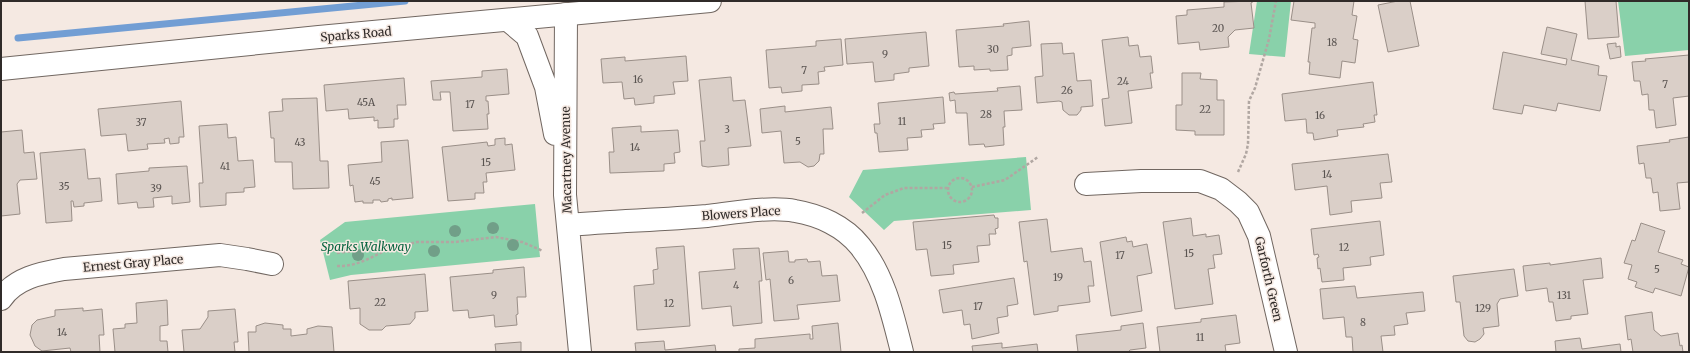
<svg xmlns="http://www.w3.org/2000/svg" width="1690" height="353" font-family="Merriweather,serif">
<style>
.green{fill:#89d1aa}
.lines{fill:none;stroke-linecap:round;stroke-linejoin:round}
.stream{stroke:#729ed4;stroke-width:7}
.building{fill:#dacfc8;stroke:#9a8f88}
.minor-casing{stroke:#716761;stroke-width:24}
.secondary-casing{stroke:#716761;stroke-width:24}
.path{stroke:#b1a7a2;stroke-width:2.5;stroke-dasharray:3 2;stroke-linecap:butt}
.minor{stroke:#fff;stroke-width:22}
.secondary{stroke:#fff;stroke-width:22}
.tree{fill:#719f88}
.labels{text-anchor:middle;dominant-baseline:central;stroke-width:3;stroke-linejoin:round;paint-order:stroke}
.number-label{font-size:10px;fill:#5a5451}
.street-label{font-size:12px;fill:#302b29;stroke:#f5e9e2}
.park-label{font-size:12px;font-style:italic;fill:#05633e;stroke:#f5e9e2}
</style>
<rect width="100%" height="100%" fill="#f5e9e2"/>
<path class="green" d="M1257 1H1291L1285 57 1249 54Z
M1618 1H1689V50L1625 56Z
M1026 157 1031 210 894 221 884 230 849 197 863 170Z
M535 204 540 257 351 275 330 280 320 240 345 222Z"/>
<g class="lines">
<path class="stream" d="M18 38 405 1"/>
</g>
<path class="building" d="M1254 1 1251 3 1254 28 1235 30 1228 37 1229 47 1200 50 1199 42 1178 44 1176 16 1187 15V10L1224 7V2Z
M1294 1H1354L1352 15 1357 16 1353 39 1358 40 1355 63 1342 61 1340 78 1309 74 1310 62H1308L1312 28H1315V23L1291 20Z
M1398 1H1410L1419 46 1388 52 1378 5Z
M1585 1H1616L1619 37 1588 39Z
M1029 21 1031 46 1012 48V55L1007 56 1008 70 990 71V69L974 70V66L959 67 956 30 1004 26 1003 24Z
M1547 27 1577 34 1571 60 1599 66 1598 75 1607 76 1600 111 1558 103 1556 111 1524 105 1522 114 1493 109 1503 52 1566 65 1567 59 1541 54Z
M926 32 929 66 909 68V72L894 74V80L875 82 873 62 847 64 845 39Z
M1128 37 1129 46 1138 45 1140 57 1151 56 1153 73H1150L1152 88 1128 91 1132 123 1105 126 1102 99 1109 98 1102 40Z
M841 39 843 65 824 67 825 71 818 72 819 84 802 85V91L782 93 781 87 769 88 766 50 816 46V41Z
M1062 43 1063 54 1074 53 1077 81 1091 80 1093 106 1081 107V110L1077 115H1069L1063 110 1062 102 1059 101 1037 103 1035 77 1043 76 1041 44Z
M1616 43V47L1620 46 1621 57 1610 59 1607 44Z
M1689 55V96L1673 98 1676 125 1656 128 1654 110H1649L1648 94 1642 95 1640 81H1634L1632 62 1646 61 1645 59Z
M686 56 688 81 673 82 675 94 654 96V103L635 105 634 98 624 99 622 82 603 83 601 59 625 57V61Z
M507 69 509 94 486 96V101H488L489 114H487L488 129 453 131 450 92H440L441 100H433L431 81 482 77V71Z
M1182 73H1201L1200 79 1217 80V100H1224V135H1195V131L1176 130V105H1182Z
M731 77 733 101 745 100 751 146 728 148 729 165 708 167 702 166 700 141H705L699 80Z
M404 78 406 105H397L398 119H394V127L378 128V120L374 121V117L349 119 348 109 326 111 324 85Z
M1373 82 1377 115H1374L1375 122 1363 124 1364 127 1337 130 1338 136 1314 140 1313 133H1307L1306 119 1285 121 1282 94Z
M1020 86 1022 110 1004 111 1005 127H1003L1004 145 985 147 984 144 969 145 967 113H956L955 100 950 101 949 93 954 92 955 94 998 91 997 88Z
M943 97 945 123 933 124 934 129 921 130 922 137 907 138 908 150 879 152 877 133H875L874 124H880L878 103Z
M317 98 320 161H328L329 188 293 189 292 162H275L274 138H271L269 112 283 111 282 99Z
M181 101 184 137H179V143L170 144 169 138 164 139 165 143 147 144 148 149 128 151 126 134 101 136 98 109Z
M785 106V112L831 107 833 129H823L824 154H820L819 161 814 166 808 167 800 162 784 163 781 131 762 133 760 109Z
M227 124 228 138 236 137 238 161 253 160 255 187 244 188V192L226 193V205L200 207 199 183H203L199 126Z
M641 126V132L678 130 680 152 674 153 675 163 664 164V171L610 173 609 152H614L612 128Z
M22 130 24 153 34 152 37 179 20 180 17 184 20 214 1 216V132Z
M1689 137V182L1677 183 1680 209 1660 211 1658 192 1653 193 1651 178H1646L1644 163 1639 164 1637 146 1670 142 1669 140Z
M505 138V145L512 144 515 170 486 173 487 182H483L484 193H475V199L448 201 442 147 487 142 488 146 495 145V139Z
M408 140 413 198 392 200V198L388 199V201L381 202 380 200H373V203H363V201L355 202 353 185 350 186 348 165 382 162 381 142Z
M85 149 88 179 100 178 102 201 84 203V206L74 207 73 201H71L72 221 46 223 40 153Z
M1388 154 1392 182 1380 183 1382 198 1351 201 1352 212 1330 215 1327 186 1295 190 1292 164Z
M187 166 190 202 172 204V196L153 198 154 207 138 208 137 202 118 204 116 174 149 171V168Z
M994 215 995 218H998V228L995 229 996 234H989L990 245 977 246 979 262 953 265 954 274 931 276 927 249 916 250 913 222Z
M1191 218 1193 236 1206 234V237L1219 235 1222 254 1213 255 1215 268 1208 269 1213 304 1175 309 1163 222Z
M1047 219 1051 252 1082 248 1084 262 1091 261 1094 286H1088L1090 302 1058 306V311L1034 315 1027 261 1024 262 1019 222Z
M1380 221 1384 255 1370 257 1371 265 1343 268 1344 280 1322 282 1320 268 1318 269 1317 258 1319 257 1318 254 1314 255 1311 229Z
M1641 223 1665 231 1658 252 1683 260 1681 264 1689 267 1681 296 1655 288 1653 293 1635 287 1637 282 1628 279 1632 265 1624 263 1632 240 1635 241Z
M1126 237 1127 242 1132 241 1133 247 1147 244 1152 273 1137 276 1142 311 1111 316 1100 242Z
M684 246 690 326 637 330 634 286 654 284 653 270 658 269 656 248Z
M759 248 762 281H759L762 323 733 326 731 306 702 309 699 272 735 269 733 249Z
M788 251 789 262H795V260L807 259 808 262 820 261 822 276 837 275 840 301 797 305 799 319 774 321 770 279 766 280 763 253Z
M1601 258 1603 278 1583 280 1588 314 1571 316V319L1556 321 1553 302H1549L1547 288 1526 291 1523 266 1550 263V265Z
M524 267 526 297H517L518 314 516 315 517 325 495 327 494 315 469 318 468 310 453 311 450 277 493 273V270Z
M1514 269 1518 296 1500 299 1497 304 1499 326 1483 328 1484 334 1480 339 1475 342 1468 341 1464 336 1460 302H1456L1453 276Z
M425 274 428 311 415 312V318L410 324 386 326 382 330H369L360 324V308L350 309 348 281Z
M1014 278 1018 304 1007 306 1008 316 997 318 999 333 972 339 970 324 964 325 962 310 943 313 939 290Z
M1355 286 1357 298 1423 292 1425 311 1406 313 1408 324 1394 326 1395 335 1381 336 1383 352H1353L1352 337H1346L1344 317 1323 319 1320 289Z
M167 300 168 325 160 326V341H167L168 352H115L113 329 125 328V324L137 323 136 303Z
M83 308V311L102 309 104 335H99L100 352H71L70 348 42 351 35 346 30 335 32 325 37 320 55 316V310Z
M235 309 238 342H234L235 352H184L182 330 200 329 208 317V311Z
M1652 312 1654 330 1661 336 1678 333 1680 346 1682 345 1683 352H1633L1631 339 1628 340 1625 316Z
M1236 315 1240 343 1225 345 1226 352H1160L1157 327 1201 322V319Z
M265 323 283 325V329H291V336L307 334V329L318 326 332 327 334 352H249L248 332H256V326Z
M838 323 841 352H739V349L755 348V339L810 334V339H813L812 326Z
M1143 323 1146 348 1130 350 1128 352H1078L1076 335 1121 330V326Z
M1580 338 1582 349 1620 344 1621 352H1556L1555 341Z
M664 341 665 350 715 345 716 352H636L635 343Z
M521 342V352H496L495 344Z
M1002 343V348L1037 344 1038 352H973L972 346Z"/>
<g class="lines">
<g class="minor-casing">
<path id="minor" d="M566 14 565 195 580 352
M508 20 527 36 546 87 555 134
M1086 184 1141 181H1200L1221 189 1238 202 1248 212 1259 236 1286 352
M568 225C614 221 661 220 707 216 733 213 770 206 795 211 819 215 844 226 860 246 884 275 893 316 902 352
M1 299C15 278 41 273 64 269L220 255 247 259 272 264"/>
</g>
<g class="secondary-casing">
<path id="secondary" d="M1 69 319 37 710 1"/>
</g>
<path class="path" d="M1238 172 1246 154 1248 144 1249 101 1255 88 1269 39 1276 1
M948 190a12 12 0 1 1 24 0a12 12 0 1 1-24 0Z
M972 187 1005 180 1038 157
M862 213 885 195 904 188H948
M337 253 369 249H388L417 242H455L496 237 522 242 543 251
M337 266C356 267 372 257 388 249"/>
<use href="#minor" class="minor"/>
<use href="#secondary" class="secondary"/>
</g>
<g class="tree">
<circle cx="493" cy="228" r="6"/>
<circle cx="455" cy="231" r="6"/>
<circle cx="513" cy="245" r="6"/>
<circle cx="434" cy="251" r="6"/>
<circle cx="358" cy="255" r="6"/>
</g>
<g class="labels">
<g class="number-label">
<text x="1218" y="28">20</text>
<text x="1332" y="42">18</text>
<text x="993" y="49">30</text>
<text x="885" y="54">9</text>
<text x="804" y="70">7</text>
<text x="638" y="79">16</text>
<text x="1123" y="81">24</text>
<text x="1665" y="84">7</text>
<text x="1067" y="90">26</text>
<text x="366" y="102">45A</text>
<text x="470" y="104">17</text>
<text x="1205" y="109">22</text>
<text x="986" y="114">28</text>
<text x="1320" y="115">16</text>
<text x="902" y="121">11</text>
<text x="141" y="122">37</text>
<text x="727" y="129">3</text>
<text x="798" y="141">5</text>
<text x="300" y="142">43</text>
<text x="635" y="147">14</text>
<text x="486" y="162">15</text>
<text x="225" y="166">41</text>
<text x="1327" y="174">14</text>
<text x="375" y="181">45</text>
<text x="64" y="186">35</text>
<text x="156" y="188">39</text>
<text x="947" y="245">15</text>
<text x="1344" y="247">12</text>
<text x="1189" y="253">15</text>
<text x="1120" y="255">17</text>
<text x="1657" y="269">5</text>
<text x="1058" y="277">19</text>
<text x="791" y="280">6</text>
<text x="736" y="285">4</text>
<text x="494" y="295">9</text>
<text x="1564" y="295">131</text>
<text x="380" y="302">22</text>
<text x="669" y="303">12</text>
<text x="978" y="306">17</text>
<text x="1483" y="308">129</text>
<text x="1363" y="322">8</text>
<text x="62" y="332">14</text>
<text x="1200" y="337">11</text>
</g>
<g class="street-label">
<text transform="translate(356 34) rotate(-5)">Sparks Road</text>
<text transform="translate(566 160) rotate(-91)">Macartney Avenue</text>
<text transform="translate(741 213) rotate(-4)">Blowers Place</text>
<text transform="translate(133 263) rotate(-5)">Ernest Gray Place</text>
<text transform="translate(1269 279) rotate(77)">Garforth Green</text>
</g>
<g class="park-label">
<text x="366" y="246">Sparks Walkway</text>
</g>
</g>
<rect width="1690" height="353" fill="none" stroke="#302b29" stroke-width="4"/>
</svg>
